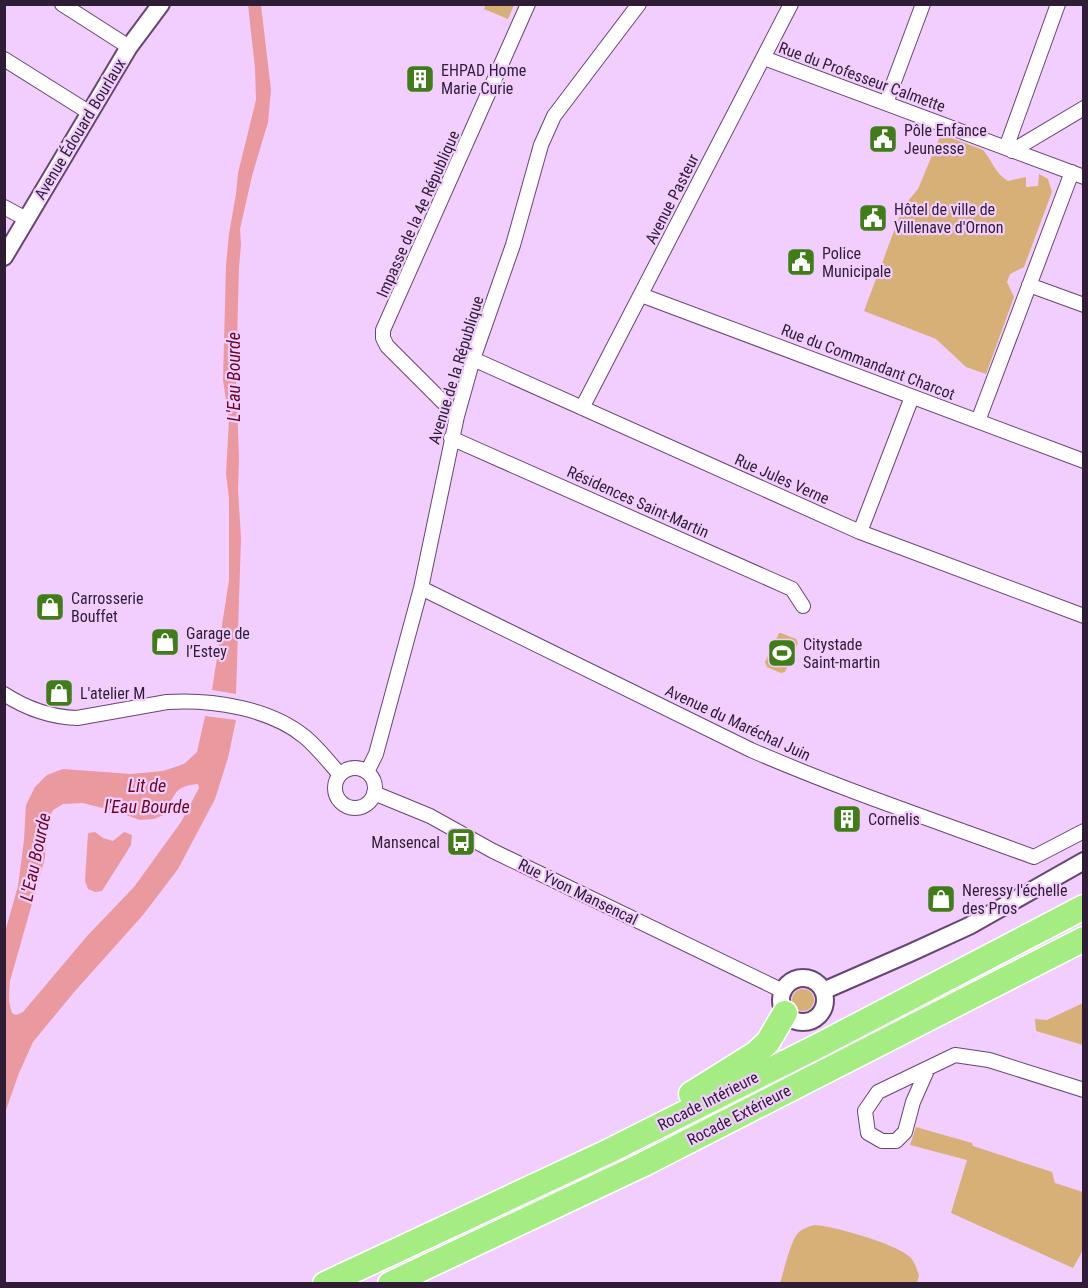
<svg xmlns="http://www.w3.org/2000/svg" width="1088" height="1288" font-family="'Roboto Condensed',sans-serif">
<style>
.green{fill:#d7b078}
.water{fill:#ea999e;fill-rule:evenodd}
.lines{fill:none;stroke-linecap:round;stroke-linejoin:round}
.minor-casing{stroke:#694477;stroke-width:16}
.tertiary-casing{stroke:#694477;stroke-width:20}
.motorway-casing{stroke:#fff;stroke-width:27}
.minor{stroke:#fff;stroke-width:14}
.tertiary{stroke:#fff;stroke-width:16}
.motorway{stroke:#a5ed83;stroke-width:24}
.labels{text-anchor:middle;dominant-baseline:central;stroke-width:4.5;stroke-linejoin:round;paint-order:stroke}
.poi-label{font-size:16px;fill:#2e1d34;stroke:#f1cefe;text-anchor:start}
.street-label{font-size:16px;fill:#2e1d34;stroke:#f1cefe}
.water-label{font-size:18px;font-style:italic;fill:#68071f;stroke:#f1cefe}
</style>
<rect width="100%" height="100%" fill="#f1cefe"/>
<path class="green" d="M486 5V4L514 5 508 19 484 9Z
M941 134 983 150C992 160 995 174 1008 181L1026 177V187L1038 186 1039 174 1048 179 1052 192 1024 267 1010 274 1007 282 1014 297 986 374 966 367 936 339 864 311 903 207 918 189Z
M779 633H781L796 639 798 643 785 672 781 673 767 667 765 662Z
M792 1000a11 11 0 1 1 22 0a11 11 0 1 1-22 0Z
M1083 1003V1045L1036 1031 1035 1019 1047 1020Z
M916 1127 972 1143 973 1146 1052 1172 1055 1183 1083 1192V1250L1073 1268 951 1213 967 1160 910 1145Z
M815 1225C834 1226 900 1245 911 1258 915 1263 917 1270 919 1275L917 1283H780C784 1271 790 1242 798 1233 802 1229 809 1226 815 1225Z"/>
<path class="water" d="M248 5H261L271 90 268 122 252 176 240 229 241 245 239 267 236 376 239 459 238 490 241 538 236 694 212 690 229 580V498L226 474 229 420 223 380 226 265 229 234 236 194 238 173 256 100 255 68Z
M205 716 236 720 228 758 215 799 178 869 143 915 75 991 33 1042 19 1073 5 1113V932L18 886 24 840 26 805 35 787 47 775 63 769 131 774 163 771 184 764 197 752ZM198 784 199 788 181 822 134 887 88 935 23 1012 16 1015 12 1013C8 1002 9 993 10 981L45 858 46 824 53 810 63 804 83 803 118 812 140 820 154 819 166 814C174 794 175 786 198 784Z
M95 832 103 838 113 841 124 832 132 835 131 845 102 891 95 892 88 889 85 881 88 833Z"/>
<g class="lines">
<g class="minor-casing">
<path id="minor" d="M62 4 129 47
M764 58 1084 177
M4 59 90 113
M886 103 923 4
M1006 148 1058 4
M1012 151 1084 108
M4 207 26 219
M1029 285 1084 305
M641 295 1084 461
M473 359 860 532 1084 616
M582 408 791 4
M457 416 387 346 383 338V330L528 4
M978 421 1072 172
M451 438 792 589 803 606
M860 532 912 397
M421 588 751 750C843 790 939 822 1034 857L1084 831
M4 694C27 709 50 717 77 718L167 702C211 699 270 708 305 737 318 748 329 762 340 775
M335 788a20 20 0 1 1 40 0a20 20 0 1 1-40 0Z
M367 772 376 754 421 588 457 416 473 359 513 245 541 145 554 116 639 4
M374 793 430 816 493 851 783 991
M928 1068 913 1102 905 1132 896 1141H882L868 1133 865 1111 878 1092 955 1055 989 1060 1084 1090"/>
</g>
<g class="tertiary-casing">
<path id="tertiary" d="M4 257 129 47 161 4
M781 1000a22 22 0 1 1 44 0a22 22 0 1 1-44 0Z
M823 991 910 953 969 926 1084 861"/>
</g>
<g class="motorway-casing">
<path id="motorway" d="M691 1094 755 1054 768 1042 785 1013
M325 1284 607 1152 816 1047 1084 907
M390 1284 644 1164 1084 939"/>
</g>
<use href="#minor" class="minor"/>
<use href="#tertiary" class="tertiary"/>
<use href="#motorway" class="motorway"/>
</g>
<defs>
<g id="building-square" transform="scale(1.5)"><rect x="-9" y="-9" width="18" height="18" rx="4" fill="#407d18" stroke="#f1cefe"/><path d="M-4-6H4V6H1V3H-1V6H-4ZM-2.5-4.3h1.7v1.8h-1.7ZM.8-4.3h1.7v1.8H.8ZM-2.5-1h1.7V.8h-1.7ZM.8-1h1.7V.8H.8Z" fill="#fff"/></g>
<g id="civic-square" transform="scale(1.5)"><rect x="-9" y="-9" width="18" height="18" rx="4" fill="#407d18" stroke="#f1cefe"/><path d="M-.6-6.5H3V-4.5H.6V-3L4-1V1h2V6H-6V1h2V-1L-.6-3ZM-1.2 2.5V6h2.4V2.5Z" fill="#fff"/></g>
<g id="shop-square" transform="scale(1.5)"><rect x="-9" y="-9" width="18" height="18" rx="4" fill="#407d18" stroke="#f1cefe"/><path d="M-5-2.5h2.3a2.7 3.5 0 0 1 5.4 0H5L5.5 6h-11ZM-1.5-2.5h3a1.5 2.3 0 0 0-3 0Z" fill="#fff"/></g>
<g id="stadium-square" transform="scale(1.5)"><rect x="-9" y="-9" width="18" height="18" rx="4" fill="#407d18" stroke="#f1cefe"/><path d="M0-5a6.5 5 0 1 0 0 10a6.5 5 0 1 0 0-10ZM-3.5-1.8h7v3.6h-7Z" fill="#fff"/></g>
<g id="bus-square" transform="scale(1.5)"><rect x="-9" y="-9" width="18" height="18" rx="4" fill="#407d18" stroke="#f1cefe"/><path d="M-5-6H5V4H4V6H2V4H-2V6H-4V4H-5ZM-3.5-4V0h7V-4ZM-3.5 1.2v1.5H-2V1.2ZM2 1.2v1.5H3.5V1.2Z" fill="#fff"/></g>
</defs>
<g fill-rule="evenodd">
<use href="#building-square" x="420" y="79"/>
<use href="#civic-square" x="883" y="139"/>
<use href="#civic-square" x="873" y="218"/>
<use href="#civic-square" x="801" y="262"/>
<use href="#shop-square" x="50" y="607"/>
<use href="#shop-square" x="165" y="642"/>
<use href="#stadium-square" x="782" y="653"/>
<use href="#shop-square" x="59" y="693"/>
<use href="#building-square" x="847" y="819"/>
<use href="#bus-square" x="461" y="842"/>
<use href="#shop-square" x="941" y="899"/>
</g>
<g class="labels">
<g class="poi-label">
<text x="441" y="70">EHPAD Home<tspan x="441" dy="18">Marie Curie</tspan></text>
<text x="904" y="130">Pôle Enfance<tspan x="904" dy="18">Jeunesse</tspan></text>
<text x="894" y="209">Hôtel de ville de<tspan x="894" dy="18">Villenave d'Ornon</tspan></text>
<text x="822" y="253">Police<tspan x="822" dy="18">Municipale</tspan></text>
<text x="71" y="598">Carrosserie<tspan x="71" dy="18">Bouffet</tspan></text>
<text x="186" y="633">Garage de<tspan x="186" dy="18">l’Estey</tspan></text>
<text x="803" y="644">Citystade<tspan x="803" dy="18">Saint-martin</tspan></text>
<text x="80" y="693">L'atelier M</text>
<text x="868" y="819">Cornelis</text>
<text x="440" y="842" text-anchor="end">Mansencal</text>
<text x="962" y="890">Neressy l'échelle<tspan x="962" dy="18">des Pros</tspan></text>
</g>
<g class="street-label">
<text transform="translate(862 77) rotate(20)">Rue du Professeur Calmette</text>
<text transform="translate(80 129) rotate(-59)">Avenue Édouard Bourlaux</text>
<text transform="translate(672 199) rotate(-63)">Avenue Pasteur</text>
<text transform="translate(418 214) rotate(-66)">Impasse de la 4e République</text>
<text transform="translate(868 362) rotate(21)">Rue du Commandant Charcot</text>
<text transform="translate(456 370) rotate(-73)">Avenue de la République</text>
<text transform="translate(782 479) rotate(24)">Rue Jules Verne</text>
<text transform="translate(638 502) rotate(24)">Résidences Saint-Martin</text>
<text transform="translate(738 723) rotate(25)">Avenue du Maréchal Juin</text>
<text transform="translate(578 892) rotate(26)">Rue Yvon Mansencal</text>
<text transform="translate(708 1101) rotate(-27)">Rocade Intérieure</text>
<text transform="translate(739 1115) rotate(-27)">Rocade Extérieure</text>
</g>
<g class="water-label">
<text transform="translate(233 377) rotate(-90)">L'Eau Bourde</text>
<text x="147" y="785">Lit de<tspan x="147" dy="21">l'Eau Bourde</tspan></text>
<text transform="translate(35 857) rotate(-78)">L'Eau Bourde</text>
</g>
</g>
<rect width="1088" height="1288" fill="none" stroke="#2e1d34" stroke-width="12"/>
</svg>
